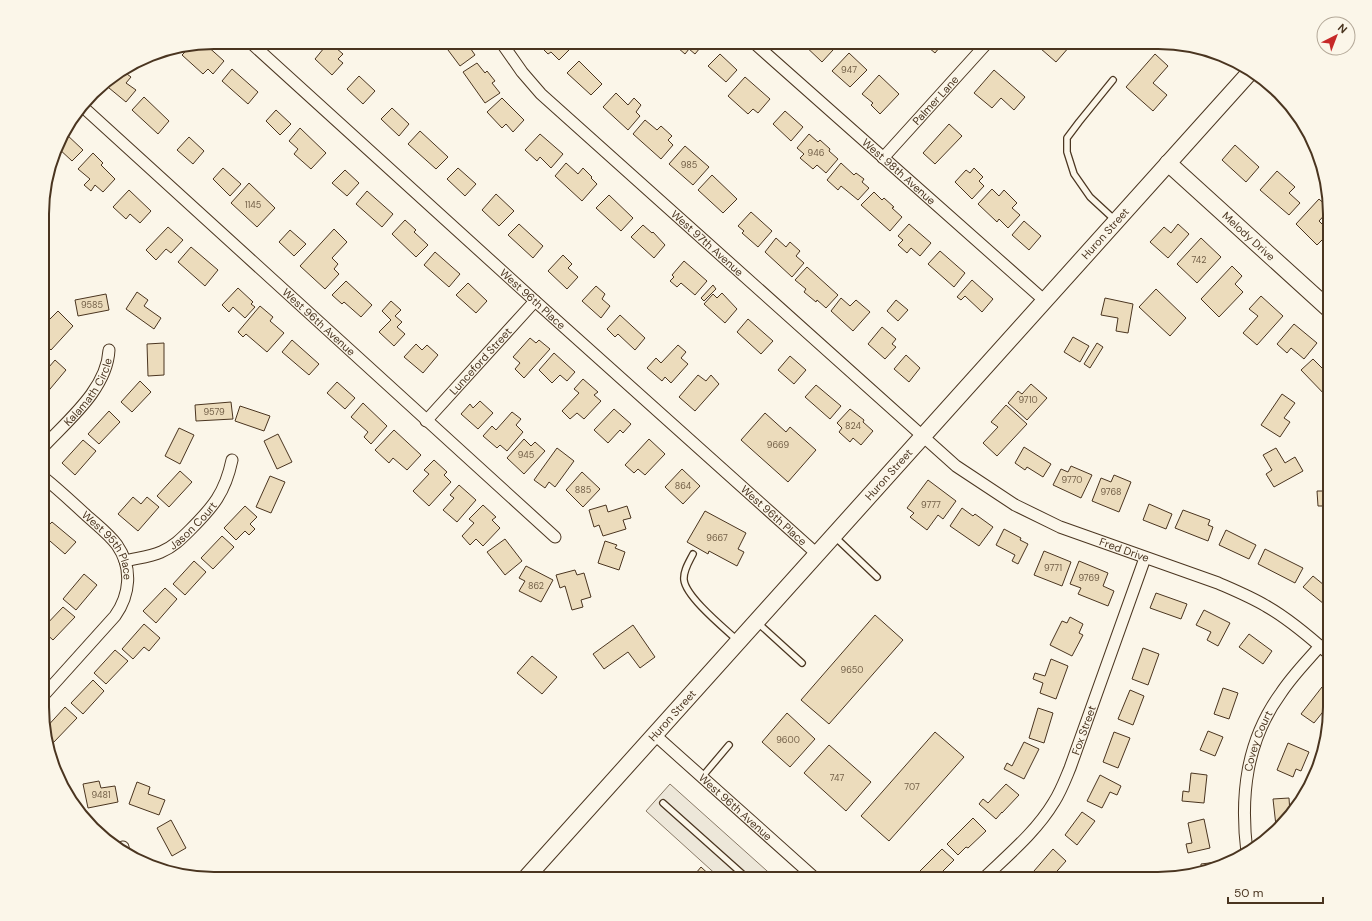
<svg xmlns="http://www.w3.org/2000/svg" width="1372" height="921" font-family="'DM Sans',sans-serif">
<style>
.parking{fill:#ede7d9;stroke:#887966}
.building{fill:#ecdcbc;stroke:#4a3520}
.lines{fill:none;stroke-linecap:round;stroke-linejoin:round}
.lane-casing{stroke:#4a3520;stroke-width:8}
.street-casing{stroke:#4a3520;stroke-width:13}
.secondary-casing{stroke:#4a3520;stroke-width:18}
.lane{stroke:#fbf6e9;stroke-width:5.5}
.street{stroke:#fbf6e9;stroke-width:11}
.secondary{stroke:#fbf6e9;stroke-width:16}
.labels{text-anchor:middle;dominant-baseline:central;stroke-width:3;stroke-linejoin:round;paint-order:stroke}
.number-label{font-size:9px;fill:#725f47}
.street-label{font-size:11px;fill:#4a3520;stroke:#fbf6e9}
.rim{fill:none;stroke:#4a3520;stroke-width:2}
</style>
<rect width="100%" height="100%" fill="#fbf6e9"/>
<path class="parking" d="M670 784 776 879H721L646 811Z"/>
<path class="building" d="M329 42 343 54 338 59 343 63 332 75 315 59Z
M442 42H466L475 55 460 66Z
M542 42H574L576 43 559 60 551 52 548 54 543 49 546 46Z
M671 42H705L695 54 689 49 685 54Z
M801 42H825L833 50 822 62Z
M922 42H944L935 53Z
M1033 42H1066L1070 46 1056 62Z
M205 44 224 61 213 74 208 69 203 74 182 55 190 47Z
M849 53 867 70 850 87 832 71Z
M720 54 737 70 726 82 708 66Z
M1155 54 1168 66 1153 83 1167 95 1153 111 1126 87Z
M579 61 602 84 591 95 567 73Z
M477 63 485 73 487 71 495 81 492 83 500 93 485 103 463 72Z
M232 69 258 92 248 104 222 81Z
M994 70 1025 97 1014 110 1001 98 992 108 974 93Z
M123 71 131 77 126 83 136 90 126 102 103 83Z
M879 75 899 94 880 114 871 105 873 103 862 94Z
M359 76 375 91 363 104 347 89Z
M745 77 770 99 758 113 753 109 748 114 728 96Z
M616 93 628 105 634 98 641 105 636 112 640 116 628 130 603 107Z
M144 97 169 121 158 134 132 110Z
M502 98 524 120 513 132 506 124 502 128 487 112Z
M392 108 409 124 399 136 381 119Z
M276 110 291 124 280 135 266 121Z
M785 111 803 127 791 141 773 124Z
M645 120 657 130 661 126 672 136 668 140 673 145 661 159 633 134Z
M949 124 962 136 935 164 923 153Z
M300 128 326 153 311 169 294 154 298 149 289 141Z
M420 131 448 157 436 169 408 144Z
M65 133 83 150 72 161 57 147 60 137Z
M540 134 563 154 551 168 540 157 537 161 525 150Z
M809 134 818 142 820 140 830 149 829 151 838 159 826 173 817 165 813 169 800 158 804 154 797 148Z
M189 137 204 151 193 164 177 150Z
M1235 145 1259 167 1246 182 1222 160Z
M685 146 709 167 693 185 669 164Z
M93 153 103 163 101 165 115 179 103 192 95 185 91 191 84 185 90 179 78 169Z
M566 163 578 174 583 168 592 177 591 178 597 184 582 201 555 176Z
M841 163 854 175 856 173 864 179 862 182 869 188 858 200 841 186 838 190 827 180Z
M223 168 241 184 230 196 213 179Z
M458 168 476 184 465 196 447 179Z
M974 168 983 177 979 181 984 186 972 199 955 182 966 170 970 173Z
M345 170 359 183 347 196 332 183Z
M1277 171 1295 187 1289 193 1300 203 1289 215 1260 190Z
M712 175 737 199 723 213 698 190Z
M249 183 275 208 257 227 231 203Z
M992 189 999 196 1004 190 1017 203 1012 208 1020 215 1008 228 999 219 997 222 978 204Z
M129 190 151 211 140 223 130 214 126 219 113 207Z
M367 191 393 214 382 227 356 204Z
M874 192 882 200 884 198 894 207 892 208 902 217 890 231 861 205Z
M496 194 514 211 499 226 482 210Z
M609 195 633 218 621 231 596 208Z
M1319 199 1330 209 1319 221 1330 232 1317 245 1296 224Z
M751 212 772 231 758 247 742 233 744 231 738 226Z
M405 220 416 230 414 232 428 245 416 257 392 234Z
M1024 221 1041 236 1029 250 1012 235Z
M519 224 543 246 533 258 508 235Z
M909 224 931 243 920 256 911 248 907 253 898 245 903 240 898 236Z
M1178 224 1189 234 1168 258 1150 242 1164 227 1171 233Z
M643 225 652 233 653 232 665 245 654 258 631 237Z
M168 227 183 240 171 253 166 249 156 260 146 250Z
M334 229 347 242 332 258 338 264 334 269 339 274 325 289 300 266Z
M290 230 306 244 294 256 279 242Z
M776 238 786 247 790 242 800 251 796 256 804 263 792 277 765 252Z
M1201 238 1221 257 1197 283 1177 264Z
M191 247 218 270 205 286 178 262Z
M940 251 965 273 954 287 928 264Z
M435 252 460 274 449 287 424 265Z
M563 255 572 264 568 268 578 277 567 289 548 271Z
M684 261 707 281 695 295 681 283 677 287 670 281 674 277 672 275Z
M1232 266 1242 276 1235 284 1243 292 1219 317 1201 299Z
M807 267 838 295 826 308 817 300 816 302 804 292 806 289 795 280Z
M972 280 993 299 982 312 965 296 961 300 957 297Z
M346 281 372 305 361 317 344 302 342 304 332 295Z
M468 283 487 301 476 313 456 295Z
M713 285 716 289 704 301 701 298Z
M596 286 605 294 602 299 610 306 601 318 582 301Z
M238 288 253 302 251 304 255 307 245 318 233 307 229 312 222 305Z
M1156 289 1186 318 1170 336 1139 307Z
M137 292 148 300 144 306 161 318 154 329 126 309Z
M722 293 737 309 725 323 704 304 713 294 717 298Z
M106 294 109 310 78 316 75 300Z
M1261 296 1283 316 1257 345 1243 333 1258 316 1249 309Z
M841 298 850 306 856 300 870 312 853 331 831 311Z
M1105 298 1133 304 1128 333 1116 331 1118 318 1101 315Z
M896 300 908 310 898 321 887 311Z
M391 301 401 310 395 316 402 322 397 327 405 334 394 346 379 332 391 320 382 311Z
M260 306 273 317 270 321 284 333 267 352 246 334 243 337 238 332Z
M58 311 73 326 51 350 43 342V334L49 328 45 324Z
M620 315 645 338 635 350 618 334 615 337 607 329Z
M748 319 773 341 761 354 737 332Z
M1294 324 1317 343 1304 359 1291 348 1287 353 1277 344Z
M882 327 896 339 892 344 896 347 885 359 868 344Z
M1073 337 1089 346 1080 362 1064 352Z
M530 338 536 343 539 340 550 349 524 378 515 369 520 363 513 357Z
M292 340 319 364 309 375 282 352Z
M164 343V375L148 376 147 344Z
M1097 343 1103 347 1090 368 1084 364Z
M416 344 422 350 427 345 438 355 423 373 404 357Z
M678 345 686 352 681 358 688 364 671 383 665 377 662 381 647 368 656 358 661 363Z
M554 353 575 372 567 381 560 375 552 383 539 370Z
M906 355 920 368 909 382 894 369Z
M790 356 806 370 794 384 778 370Z
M1313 359 1330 376V398L1329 399 1301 370Z
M55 360 66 370 45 395 43 393V365L45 363 49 367Z
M698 375 706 381 711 375 719 384 695 411 679 397Z
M583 379 598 392 594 395 601 401 584 419 577 413 570 419 562 411 579 393 574 389Z
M140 381 151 392 132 412 121 402Z
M337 382 355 398 345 409 327 393Z
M1031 384 1047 398 1027 420 1008 403 1018 391 1022 394Z
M816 385 841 406 830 419 805 397Z
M1282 394 1295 403 1284 418 1290 422 1280 437 1261 425Z
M480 401 493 413 478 429 461 414 470 404 473 408Z
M231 402 233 419 196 421 195 405Z
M363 403 387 426 371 444 364 437 368 432 351 417Z
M1006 405 1027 424 997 456 983 443 998 427 991 422Z
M240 406 270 416 264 431 235 421Z
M614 409 631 424 623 433 620 430 608 443 594 430Z
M850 409 864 420 863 422 873 431 861 445 853 438 850 442 839 432 842 428 837 423Z
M109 411 120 422 99 444 88 434Z
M512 412 521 419 516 425 523 432 507 451 500 445 497 448 483 436 492 426 496 430Z
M765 413 786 432 790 427 816 450 788 482 741 440Z
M179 428 194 435 180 464 165 456Z
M394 430 421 455 407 470 393 458 389 463 375 450Z
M278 434 292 462 277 469 264 441Z
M524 439 531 446 535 442 545 451 524 474 507 458Z
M649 439 665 454 645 475 638 469 634 473 625 465Z
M83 440 96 451 75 475 62 463Z
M1024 447 1051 464 1043 477 1027 467 1025 470 1015 463Z
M557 448 574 461 555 487 549 482 545 488 534 480Z
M1276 448 1285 463 1295 457 1303 471 1274 487 1266 474 1272 470 1263 455Z
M434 460 447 472 444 475 451 482 429 506 413 491 429 474 424 470Z
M1071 466 1092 475 1081 498 1053 485 1061 469 1068 472Z
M682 469 700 486 683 504 665 487Z
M180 471 192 482 169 507 157 496Z
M582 472 600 489 583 507 566 490Z
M1114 475 1131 482 1119 512 1092 501 1101 478 1111 482Z
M270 476 285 482 271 513 256 507Z
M928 480 956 501 943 519 938 515 927 530 910 517 914 513 907 508Z
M459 485 476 500 457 522 443 510 454 498 450 495Z
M1317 491H1330V506H1318Z
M133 497 141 504 147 497 159 507 138 531 118 514Z
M1149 504 1172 514 1166 529 1143 520Z
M483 505 496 517 492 520 500 528 483 546 476 539 470 545 462 536 474 523 469 519Z
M606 505 608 512 627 506 631 518 623 520 626 529 603 536 599 525 594 527 589 510Z
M245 506 257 517 250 524 255 529 249 535 245 531 236 540 224 528Z
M962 508 973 516 975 514 993 527 979 546 950 526Z
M1183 510 1210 520 1208 525 1213 527 1208 541 1175 528Z
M705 511 746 533 738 549 744 552 737 566 709 551 708 554 687 542Z
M52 522 76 542 65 554 43 535V531Z
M1004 529 1021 538 1020 540 1028 544 1018 564 1012 561 1015 555 996 545Z
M1226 530 1256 545 1249 559 1219 545Z
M222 536 234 547 213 569 201 558Z
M505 539 522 561 505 575 487 552Z
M605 541 617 545 615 548 625 552 619 570 598 563Z
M1265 549 1303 568 1295 583 1258 564Z
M1044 551 1071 562 1062 586 1034 575Z
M194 561 206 572 185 595 173 584Z
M1079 561 1108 573 1103 586 1114 591 1108 606 1078 594 1081 588 1070 584Z
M526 566 553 580 541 602 519 591 525 581 519 578Z
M575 570 577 575 584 573 591 597 581 600 583 607 572 610 565 586 560 588 556 575Z
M84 574 97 585 76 610 63 599Z
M1313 576 1330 590V598L1324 604 1303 587Z
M165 588 177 599 156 623 143 611Z
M1156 593 1187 604 1181 619 1150 608Z
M63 607 75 617 53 640 43 631V628Z
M1204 610 1230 623 1218 646 1207 640 1211 632 1196 625Z
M875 615 903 640 829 724 801 700Z
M1070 617 1083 624 1079 633 1083 635 1072 656 1050 645 1062 621 1067 623Z
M144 624 160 638 149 651 144 647 133 659 122 649Z
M633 625 655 657 640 668 628 652 604 669 593 654Z
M1249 634 1272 651 1263 664 1239 647Z
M1143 648 1159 654 1148 685 1132 679Z
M115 650 128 661 106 684 94 673Z
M532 656 557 677 542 694 517 673Z
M1051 659 1068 666 1056 699 1040 693 1043 683 1033 679 1035 673 1045 676Z
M93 680 104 691 83 714 71 703Z
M1322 687 1330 693V703L1314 723 1301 714Z
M1223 688 1238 693 1229 719 1214 714Z
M1130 690 1144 696 1133 725 1118 719Z
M65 707 77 718 53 743 46 736 44 730Z
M1038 708 1053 713 1044 743 1029 738Z
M787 713 815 739 790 767 762 742Z
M1208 731 1223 737 1215 756 1200 750Z
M935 732 964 757 889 841 861 816Z
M1114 732 1130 738 1118 768 1103 762Z
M1024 742 1039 749 1024 779 1004 769 1007 763 1012 766Z
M1288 743 1309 752 1301 771 1296 769 1293 777 1277 770Z
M829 745 871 782 846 811 804 773Z
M1191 773 1207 775 1204 803 1182 801 1183 791 1189 792Z
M1100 775 1121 786 1117 795 1110 792 1102 808 1087 801Z
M99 781 101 788 115 786 118 802 88 808 83 784Z
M137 782 150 787 148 794 165 800 159 815 129 804Z
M1006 784 1019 795 1002 813V812L996 819 979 804 983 799 988 803Z
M1289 798 1290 813 1276 826 1273 799Z
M1082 812 1095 821 1077 845 1065 835Z
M973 818 986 831 968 848 966 847 958 855 947 844Z
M1204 819 1210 848 1188 853 1186 844 1192 843 1188 823Z
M171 820 186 848 172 856 157 828Z
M942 849 954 860 935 879H920L916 875Z
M1053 849 1066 861 1050 879H1042L1034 871Z
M1217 862V864L1201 869V864Z
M701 867 714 879H691Z"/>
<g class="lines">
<g class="lane-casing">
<path id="lane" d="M1113 80 1079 122 1067 138V152L1074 174 1090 197 1116 221
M834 536 877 577
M693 554C689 562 683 571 684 580 686 597 724 628 737 640
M758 623 802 663
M702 777 729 745
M663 803 748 879"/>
</g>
<g class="street-casing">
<g id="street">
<path id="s1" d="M250 42 535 301 817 554"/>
<path id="s2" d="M501 42 522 72 541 94 956 466 1015 505 1060 527 1218 583C1234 590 1251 597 1266 606 1289 619 1310 637 1330 655"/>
<path id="s3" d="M753 42 1045 301"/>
<path id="s4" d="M83 107 555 537"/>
<path id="s5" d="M883 158 988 42"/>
<path id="s6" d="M426 421 535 301"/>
<path id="s7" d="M43 447C68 420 107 389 109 350"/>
<path id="s8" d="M43 477C58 489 72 502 86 515 97 525 109 534 117 545 133 568 130 595 115 616L43 696"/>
<path id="s9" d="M125 561C137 558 150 557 161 552 173 547 181 539 190 530 213 507 225 493 232 460"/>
<path id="s10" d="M655 735 816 879"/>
<path d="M123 847 124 853"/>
<path id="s11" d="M1247 853C1240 796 1246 741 1281 693 1292 676 1307 661 1320 646"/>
<path id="s12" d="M983 879C1008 855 1036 832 1054 802 1061 791 1065 780 1070 768L1145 558"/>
</g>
</g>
<g class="secondary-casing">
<g id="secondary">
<path id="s13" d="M1168 163 1330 310"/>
<path id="s14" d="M525 879 1252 70"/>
</g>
</g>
<use href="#lane" class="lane"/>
<use href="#street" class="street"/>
<use href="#secondary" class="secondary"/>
</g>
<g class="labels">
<g class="number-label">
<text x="849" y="70">947</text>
<text x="816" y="153">946</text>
<text x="689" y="165">985</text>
<text x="253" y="205">1145</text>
<text x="1199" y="260">742</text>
<text x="92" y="305">9585</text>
<text x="1028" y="400">9710</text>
<text x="214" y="412">9579</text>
<text x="853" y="426">824</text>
<text x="778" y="445">9669</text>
<text x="526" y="455">945</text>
<text x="1072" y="480">9770</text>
<text x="683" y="486">864</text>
<text x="583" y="490">885</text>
<text x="1111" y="492">9768</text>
<text x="931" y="505">9777</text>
<text x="717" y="538">9667</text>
<text x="1053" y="568">9771</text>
<text x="1089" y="578">9769</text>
<text x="536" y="586">862</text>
<text x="852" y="670">9650</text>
<text x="788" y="740">9600</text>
<text x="837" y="778">747</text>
<text x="912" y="787">707</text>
<text x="101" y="795">9481</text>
</g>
<g class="street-label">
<text stroke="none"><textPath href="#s5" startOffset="78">Palmer Lane</textPath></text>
<text stroke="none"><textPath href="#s3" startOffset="195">West 98th Avenue</textPath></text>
<text stroke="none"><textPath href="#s14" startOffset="868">Huron Street</textPath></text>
<text stroke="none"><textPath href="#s13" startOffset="109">Melody Drive</textPath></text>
<text stroke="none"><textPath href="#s2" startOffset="289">West 97th Avenue</textPath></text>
<text stroke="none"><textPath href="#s1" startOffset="382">West 96th Place</textPath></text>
<text stroke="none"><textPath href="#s4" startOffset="319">West 96th Avenue</textPath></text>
<text stroke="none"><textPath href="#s6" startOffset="81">Lunceford Street</textPath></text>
<text stroke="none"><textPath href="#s7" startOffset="72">Kalamath Circle</textPath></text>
<text stroke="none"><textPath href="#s14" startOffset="544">Huron Street</textPath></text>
<text stroke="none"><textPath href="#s1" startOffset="706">West 96th Place</textPath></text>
<text stroke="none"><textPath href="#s9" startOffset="79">Jason Court</textPath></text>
<text stroke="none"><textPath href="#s8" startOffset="96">West 95th Place</textPath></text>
<text stroke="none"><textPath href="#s2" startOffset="812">Fred Drive</textPath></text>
<text stroke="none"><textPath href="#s14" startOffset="220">Huron Street</textPath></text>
<text stroke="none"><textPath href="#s12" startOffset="183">Fox Street</textPath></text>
<text stroke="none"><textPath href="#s11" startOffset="114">Covey Court</textPath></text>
<text stroke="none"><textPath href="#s10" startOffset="108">West 96th Avenue</textPath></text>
</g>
</g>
<path d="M0 0H1372V921H0ZM214 49H1158A165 165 0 0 1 1323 214V707A165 165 0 0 1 1158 872H214A165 165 0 0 1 49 707V214A165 165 0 0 1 214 49Z" fill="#fbf6e9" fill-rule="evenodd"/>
<path class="rim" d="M214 49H1158A165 165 0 0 1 1323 214V707A165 165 0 0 1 1158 872H214A165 165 0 0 1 49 707V214A165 165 0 0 1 214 49Z"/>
<g transform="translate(1336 36) rotate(42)"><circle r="19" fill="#fbf6e9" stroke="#b4a999"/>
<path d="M0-3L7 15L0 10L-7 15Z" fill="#c62828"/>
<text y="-6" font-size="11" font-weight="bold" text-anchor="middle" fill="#4a3520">N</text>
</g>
<path d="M1228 897v6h95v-6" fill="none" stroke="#4a3520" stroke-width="2"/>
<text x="1234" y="897" font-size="12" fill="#4a3520" stroke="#fbf6e9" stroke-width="3" paint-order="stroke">50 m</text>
</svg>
